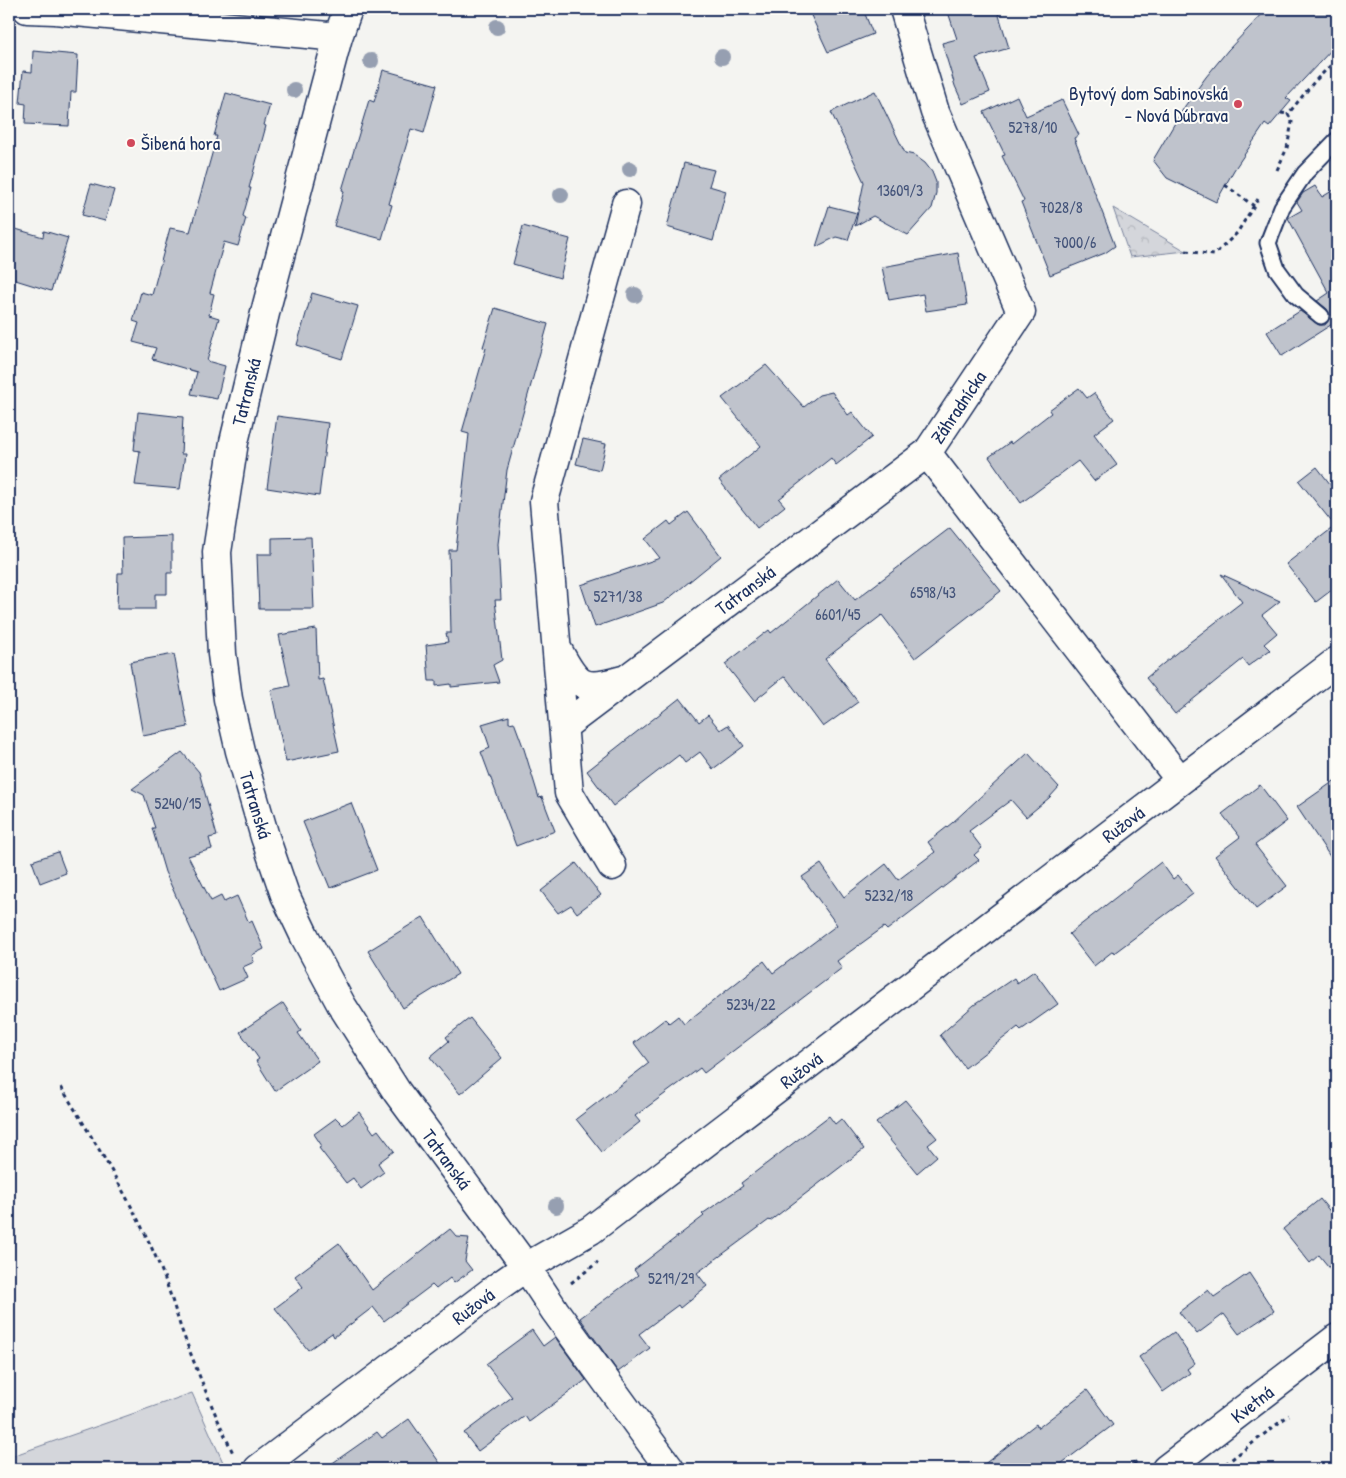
<svg xmlns="http://www.w3.org/2000/svg" width="1346" height="1478" font-family="'Patrick Hand',sans-serif">
<style>
.forest{fill:url(#forest-crowns);stroke:#78829c}
.garden{fill:#d4d6db;stroke:#78829c}
.building{fill:#bfc3cc;stroke:#1b2f5e}
.lines{fill:none;stroke-linecap:round;stroke-linejoin:round}
.service-casing{stroke:#1b2f5e;stroke-width:19}
.minor-casing{stroke:#1b2f5e;stroke-width:31}
.path{stroke:#1b2f5e;stroke-width:3;stroke-dasharray:4 4;stroke-linecap:butt}
.service{stroke:#fdfcf7;stroke-width:15}
.minor{stroke:#fdfcf7;stroke-width:28}
.tree{fill:#969fb1}
.poi-dot{fill:#d1495b;stroke:#fdfcf7;stroke-width:2}
.labels{text-anchor:middle;dominant-baseline:central;stroke-width:4;stroke-linejoin:round;paint-order:stroke}
.number-label{font-size:16px;fill:#44547a}
.poi-label{font-size:19px;fill:#1b2f5e;stroke:#fdfcf7;text-anchor:end}
.street-label{font-size:19px;fill:#1b2f5e;stroke:#fdfcf7}
</style>
<defs>
<pattern id="forest-crowns" width="20" height="18" patternUnits="userSpaceOnUse" patternTransform="scale(1.25)"><rect width="20" height="18" fill="#d4d6db"/><path d="M2 6a3 3 0 1 1 6 0M12 15a3 3 0 1 1 6 0" fill="none" stroke="#b5b8be"/></pattern>
</defs>
<rect width="100%" height="100%" fill="#f4f4f1"/>
<filter id="ink" filterUnits="userSpaceOnUse"><feTurbulence type="fractalNoise" baseFrequency=".02" numOctaves="2"/><feDisplacementMap in="SourceGraphic" scale="10" xChannelSelector="R" yChannelSelector="G"/><feConvolveMatrix kernelMatrix="1 2 1 2 8 2 1 2 1" color-interpolation-filters="sRGB"/></filter>
<g filter="url(#ink)">
<path class="forest" d="M1113 208 1186 251 1130 257Z"/>
<path class="garden" d="M192 1393 226 1469H9V1457Z"/>
<path class="building" d="M808 9H863L873 34 828 52Z
M947 9H997L1009 48 976 58 990 92 963 104 955 86 942 43 957 39Z
M1267 9H1337V44L1286 98 1291 101 1269 127 1265 124 1234 170 1216 202 1167 178 1153 160 1185 106 1206 77 1228 50Z
M33 51 78 55 76 92H71L69 126 25 124 26 104 20 103 23 71 32 72Z
M383 70 437 85 424 133 411 129 389 204 392 205 382 239 334 226 344 191 342 190 369 100 374 102Z
M875 91 905 153 914 155 925 163 932 172 936 182V193L932 208 908 235 873 216 855 226 864 182 831 112Z
M226 93 270 105 264 125 266 126 249 188H251L243 216 246 218 238 246 224 242 210 293 214 294 209 315 219 318 207 361 225 366 217 399 191 394 197 372 152 359 156 348 133 342 139 323 133 321 141 292 152 295 170 228 190 232 217 136H214Z
M1017 96 1026 116 1062 100 1079 135 1074 138 1115 246 1105 253 1050 275 1021 202 1024 201 1002 156 1005 155 984 112Z
M684 163 714 170 709 186 726 191 713 241 667 227Z
M91 184 114 190 105 221 82 215Z
M1315 186 1322 197 1337 188V321L1282 356 1267 332 1300 311 1319 325H1325L1330 318 1327 309 1317 301 1329 293 1288 218 1302 210 1297 202 1303 193Z
M829 206 857 213 848 240 836 237 816 247Z
M523 226 570 239 560 278 513 264Z
M9 227 43 237 44 231 68 238 51 291 9 278Z
M958 253 967 305 926 311 923 294 889 300 882 267Z
M312 293 358 306 342 359 297 345Z
M495 308 548 324 507 470 498 544 501 600H495L502 660 493 665 499 682 451 687V684L436 686V681H429L426 645 448 642 446 633H451L449 550H456L469 434 462 432 486 348 483 347Z
M766 365 804 407 819 395 832 392 848 415 852 412 872 437 836 465 831 458 779 499 785 506 757 528 719 480 761 446 722 398Z
M1079 388 1087 398 1094 393 1114 419 1094 434 1117 465 1094 481 1078 461 1021 503 989 457 1010 442 1011 444 1051 413 1049 410Z
M138 412 183 417 181 454H185L180 489 135 485 140 451 134 450Z
M277 416 328 423 319 496 267 488Z
M583 439 606 444 600 470 576 464Z
M1317 467 1337 493V586L1316 602 1286 564 1335 526 1299 481Z
M688 512 721 556 663 603 595 627 581 585 660 558 645 539 668 521 671 525Z
M950 528 1001 591 915 658 882 615 825 659 858 702 823 727 785 676 754 701 725 664 769 630 771 633 838 579 855 600Z
M172 536V573H167V594H155V609H117L118 573H123L122 538Z
M311 537 314 609H259L257 554H272V538Z
M1221 574 1280 601 1262 615 1277 633 1264 644 1270 650 1248 666 1243 659 1175 714 1146 678 1181 649 1242 602Z
M316 629 318 680 323 679 339 751 286 762 271 690 290 686 279 635Z
M174 654 188 727 143 736 130 662Z
M680 698 699 722 708 715 720 730 728 725 744 746 713 769 700 752 685 763 679 755 613 806 587 771Z
M509 716V723L514 722 524 749 539 798 542 797 555 831 516 846 481 752 490 748 482 724Z
M182 752 199 772 217 836 209 838 212 849 188 856 211 901 221 896 224 902 237 896 249 923 252 921 264 949 252 955 254 962 243 967 248 978 219 991 165 872 152 828H155L144 795 132 789Z
M1028 753 1059 787 1049 798 1026 817 1011 800 969 831 982 848 974 855 979 860 887 930 884 927 837 961 842 968 704 1073 700 1068 635 1116 640 1122 602 1152 576 1119 649 1063 634 1043 665 1019 669 1023 678 1016 684 1024 764 961 773 973 837 925 802 877 821 864 844 897 886 864 898 880 935 852 928 842 952 823Z
M1337 779V867L1297 807Z
M1260 785 1287 821 1255 845 1287 886 1256 909 1215 856 1240 837 1222 814Z
M351 803 377 870 330 888 303 822Z
M58 852 66 873 40 883 32 861Z
M1161 862 1173 879 1178 875 1193 894 1114 953 1113 951 1094 966 1069 934Z
M576 863 601 895 577 913 571 905 558 913 541 891Z
M423 917 458 974 403 1008 368 951Z
M1034 971 1058 1004 1021 1030 1018 1027 965 1068 940 1035 974 1005 1014 978 1017 983Z
M283 1003 301 1031 298 1033 318 1061 275 1091 256 1061 259 1059 240 1032Z
M470 1018 502 1058 460 1094 430 1057 449 1041 446 1037Z
M905 1100 937 1138 928 1145 937 1156 917 1173 876 1123Z
M359 1112 374 1133 378 1130 394 1151 378 1163 384 1172 361 1189 353 1178 346 1183 319 1148 322 1146 314 1134 336 1118 343 1125Z
M829 1116 835 1124 841 1119 864 1149 770 1221 769 1220 697 1273 707 1286 680 1308 678 1305 639 1334 650 1348 618 1372 580 1318 638 1275 634 1270 704 1216 702 1214 743 1186 741 1183Z
M1320 1199 1337 1220V1277L1319 1255 1310 1263 1283 1229Z
M450 1229 457 1237 469 1238 465 1261 472 1270 454 1283 450 1278 436 1289 432 1285 384 1321 373 1307 334 1337 332 1333 308 1350 275 1308 303 1287 295 1276 339 1243 372 1290Z
M1249 1273 1274 1311 1239 1334 1224 1314 1197 1334 1179 1312 1208 1290 1214 1297Z
M532 1330 543 1346 555 1337 586 1380 529 1422 525 1416 478 1451 464 1433 512 1397 486 1364Z
M1174 1332 1195 1363 1187 1369 1190 1373 1163 1392 1139 1357Z
M1087 1390 1113 1425 1054 1469H978L1036 1424 1038 1428Z
M409 1419 444 1469H324L377 1432 382 1438Z"/>
<g class="lines">
<g class="service-casing">
<path id="service" d="M1321 316 1296 295 1277 269 1268 243 1282 207 1305 173 1337 140"/>
</g>
<g class="minor-casing">
<path id="minor" d="M27 9 55 10 338 37
M348 9 338 37 267 305 234 442 217 552 222 654 228 699 240 751 265 837 285 895 305 937 341 1004 397 1092 526 1267 555 1311 670 1469
M927 453 1180 780
M559 652C578 688 584 691 623 680
M564 726 927 453 1021 312 935 112 904 9
M612 866 569 793 544 501 626 204
M258 1469 496 1288 526 1267 591 1230 1337 661
M1166 1469 1337 1338"/>
</g>
<path class="path" d="M1281 113 1288 114
M1277 170 1287 148 1292 122 1288 114 1314 82 1337 59
M1225 185 1254 206
M1186 251 1214 255 1237 233 1258 199
M61 1087C98 1147 136 1208 163 1274 170 1292 175 1310 181 1328 197 1371 214 1413 234 1455
M571 1283 598 1262
M1127 1469 1137 1461
M1219 1469 1289 1415"/>
<use href="#service" class="service"/>
<use href="#minor" class="minor"/>
</g>
<g class="tree">
<circle cx="497" cy="27" r="8"/>
<circle cx="722" cy="57" r="8"/>
<circle cx="371" cy="61" r="8"/>
<circle cx="294" cy="90" r="8"/>
<circle cx="630" cy="169" r="8"/>
<circle cx="561" cy="195" r="8"/>
<circle cx="635" cy="295" r="8"/>
<circle cx="556" cy="1206" r="8"/>
</g>
</g>
<g class="poi-dot">
<circle cx="1238" cy="104" r="5"/>
<circle cx="131" cy="143" r="5"/>
</g>
<g class="labels">
<g class="number-label">
<text x="1033" y="127">5278/10</text>
<text x="900" y="190">13609/3</text>
<text x="1061" y="207">7028/8</text>
<text x="1075" y="242">7000/6</text>
<text x="933" y="592">6598/43</text>
<text x="618" y="596">5271/38</text>
<text x="838" y="614">6601/45</text>
<text x="178" y="803">5240/15</text>
<text x="889" y="895">5232/18</text>
<text x="751" y="1004">5234/22</text>
<text x="671" y="1278">5219/29</text>
</g>
<g class="poi-label">
<text x="1228" y="93">Bytový dom Sabinovská<tspan x="1228" dy="22">- Nová Dúbrava</tspan></text>
<text x="141" y="143" text-anchor="start">Šibená hora</text>
</g>
<g class="street-label">
<text transform="translate(246 392) rotate(-76)">Tatranská</text>
<text transform="translate(958 407) rotate(-56)">Záhradnícka</text>
<text transform="translate(745 590) rotate(-37)">Tatranská</text>
<text transform="translate(256 805) rotate(73)">Tatranská</text>
<text transform="translate(1123 824) rotate(-37)">Ružová</text>
<text transform="translate(801 1070) rotate(-37)">Ružová</text>
<text transform="translate(447 1159) rotate(54)">Tatranská</text>
<text transform="translate(473 1306) rotate(-37)">Ružová</text>
<text transform="translate(1252 1404) rotate(-38)">Kvetná</text>
</g>
</g>
<rect width="1346" height="1478" fill="none" stroke="#fdfcf7" stroke-width="30"/>
<rect x="15" y="15" width="1316" height="1448" fill="none" stroke="#1b2f5e" stroke-width="2" filter="url(#ink)"/>
</svg>
